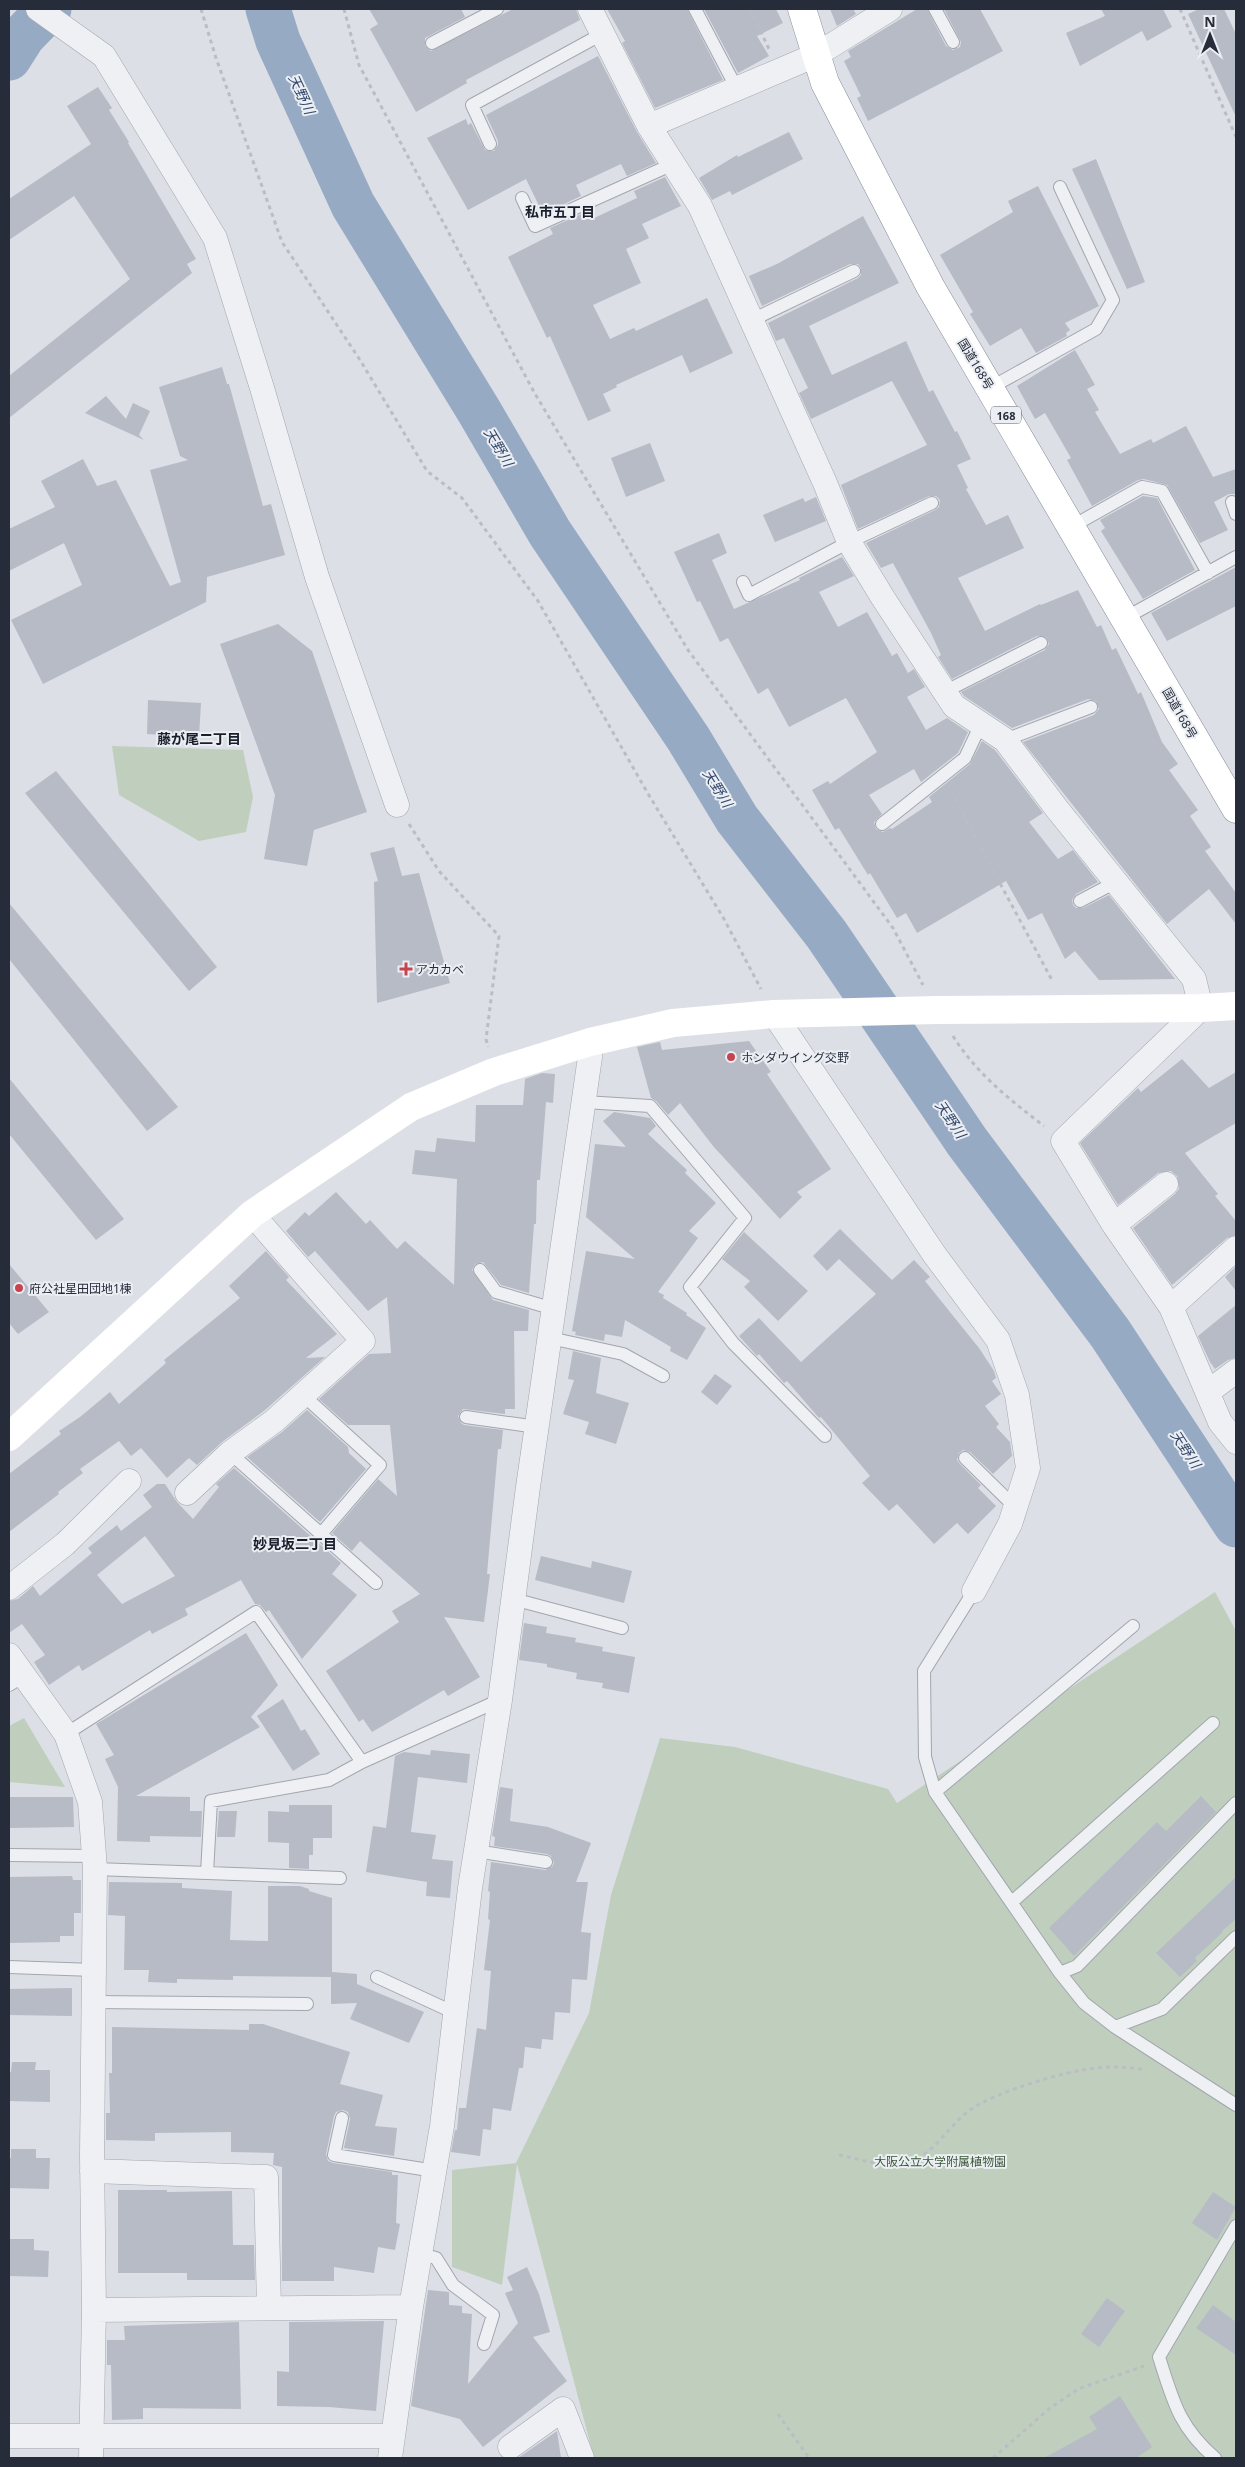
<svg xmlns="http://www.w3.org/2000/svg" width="1245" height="2467" font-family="'Noto Sans','Noto Sans JP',sans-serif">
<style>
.green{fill:#c0cfbd}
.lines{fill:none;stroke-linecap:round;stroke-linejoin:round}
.river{stroke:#97aac4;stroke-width:45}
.building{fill:#b6bbc5;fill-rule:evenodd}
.lane-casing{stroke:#a2a6ae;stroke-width:14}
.street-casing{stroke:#a2a6ae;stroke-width:25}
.highway-casing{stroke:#848b9b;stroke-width:29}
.path{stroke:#babdc4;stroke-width:3;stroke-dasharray:4 4;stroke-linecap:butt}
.lane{stroke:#eef0f4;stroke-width:12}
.street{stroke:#eef0f4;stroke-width:24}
.secondary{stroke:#fff;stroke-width:28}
.highway{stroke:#fff;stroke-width:28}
.poi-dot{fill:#c7444f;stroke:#ebeef3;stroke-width:2}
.labels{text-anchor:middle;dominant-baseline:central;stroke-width:4;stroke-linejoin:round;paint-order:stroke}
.shield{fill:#ebeef3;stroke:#616672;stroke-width:1}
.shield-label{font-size:11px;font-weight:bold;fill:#262c3a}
.street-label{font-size:12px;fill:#262c3a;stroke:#ebeef3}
.poi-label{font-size:12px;fill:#262c3a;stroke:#ebeef3;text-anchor:start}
.park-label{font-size:12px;fill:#385634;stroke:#ebeef3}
.water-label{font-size:14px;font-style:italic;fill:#33486c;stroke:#ebeef3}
.neighbourhood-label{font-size:14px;font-weight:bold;fill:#191e2b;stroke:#ebeef3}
</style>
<rect width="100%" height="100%" fill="#dcdfe5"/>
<path class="green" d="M16 16 24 21 9 46V21Z
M112 746 243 750 253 797 246 832 199 841 119 795Z
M1215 1592 1236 1631V2458H594L517 2164 502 2285 452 2267V2170L516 2163 589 2013 611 1895 660 1738 735 1747 888 1789 897 1803Z
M24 1718 65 1787 9 1782V1726Z"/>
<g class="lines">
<path class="river" d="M268 9 278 41 353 205 479 411 550 533 688 738 737 819 827 935 968 1143 1110 1333 1236 1525
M9 58 23 36 49 9"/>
</g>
<path class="building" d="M369 9H461L465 17 425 38V46L431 51 513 9H576L580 20 466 80 467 83 416 112 370 29 378 24Z
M607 9H687L723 80 655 108 622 43 625 41Z
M704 9H776L783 23 757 36 769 56 738 73Z
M830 9H853L856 14 837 26Z
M917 9H927L946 46 953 50 960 47 961 42 944 9H980L1003 51 868 121 857 98 861 96 844 61 851 57 848 51Z
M1101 9H1163L1172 27 1147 41 1142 31 1080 66 1066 33 1105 16Z
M1199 9H1224L1236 34V117L1188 14Z
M598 56 637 132 656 163 627 176 621 164 576 185 581 196 543 214 526 179 468 210 427 138 466 119 468 125 471 123 485 150 494 151 498 145V141L486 115Z
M98 87 112 108 109 110 129 142 128 143 196 259 187 264 192 273 9 418V376L130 279 74 196 9 240V199L91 144 67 106Z
M789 132 803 159 732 195 730 191 712 200 699 178 737 155 738 157Z
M1096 159 1145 282 1127 289 1072 169Z
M665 177 681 206 642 224 649 238 626 249 641 283 593 305 610 339 634 328 636 331 707 298 733 353 690 373 682 355 616 385 617 387 603 394 611 411 588 421 550 336 547 338 508 257 553 234 550 228 588 211 592 219 637 198 634 191Z
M1038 186 1099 306 1065 323 1070 330 1066 333 1067 336 1036 353 1021 328 990 346 970 314 973 312 940 255 1013 212 1008 201Z
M863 216 899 283 809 326 832 375 906 341 929 392 933 390 955 432 957 431 971 459 957 465 968 488 966 489 986 525 1008 515 1024 548 958 578 985 631 1040 604 1041 605 1078 590 1097 627 1101 625 1112 650 1116 648 1138 694 1141 692 1162 742 1178 764 1169 770 1198 810 1190 816 1211 847 1205 851 1236 893V924L1209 889 1167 924 1023 742 1094 715 1099 709 1096 701 1088 699 1012 728 964 696 961 692 1045 650 1049 644 1046 637 1037 636 952 679 938 657 941 655 931 633 893 563 881 568 866 543 935 510 939 507 940 500 936 496H929L858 529 841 485 927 445 892 381 811 419 799 393 808 388 784 338 776 341 768 323 858 278 861 275V268L858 264H850L762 306 749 276 777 264Z
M1075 350 1095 385 1087 389 1099 410 1095 412 1120 454 1151 439 1153 443 1186 426 1213 477 1236 469V494H1229L1214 502 1228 530 1200 543 1167 485 1144 479 1138 480 1092 506 1067 460 1071 458 1045 413 1035 419 1017 386Z
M222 367 227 384H229L263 506 271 504 285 555 207 577 206 602 43 684 11 620 82 585 64 543 9 571V529L55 507 41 481 83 459 97 486 116 480 170 586 181 582 150 470 188 460 180 456 159 387Z
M106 396 126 419 133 403 150 411 139 435 144 440 85 413Z
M650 443 665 481 626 497 611 458Z
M1143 496 1157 498 1195 570 1143 599 1101 531 1105 528 1100 520Z
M816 497 826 521 775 542 763 515 803 498 805 502Z
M719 533 727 553 712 560 734 609 800 580 799 578 842 557 854 576 819 592 838 627 867 612 892 656 897 653 908 673 914 669 925 687 907 697 926 730 947 718 968 732 958 753 921 782 914 769 869 795 882 814 874 822 876 829 883 832 890 828 892 829 932 802 929 797 970 764 982 741 995 750 1043 813 1029 822 1058 859 1073 850 1098 882 1076 894 1072 900 1073 905 1076 908H1083L1109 895 1175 979 1099 980 1075 951 1065 959 1042 913 1028 920 1006 881 917 933 906 913 897 918 870 873 868 875 839 828 835 830 812 790 828 781 830 784 877 752 846 698 789 727 768 688 758 694 728 638 720 642 700 601 697 602 674 552Z
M1236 567V606L1167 641 1151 613Z
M278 624 312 651 367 812 314 830 307 866 264 859 275 795 220 644Z
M148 700 201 703 199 737 147 734Z
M56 771 217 967 189 991 25 793Z
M394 847 402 876 419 873 450 983 377 1003 374 882 378 881 370 853Z
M9 903 178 1107 147 1131 9 959Z
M749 1041 771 1072 767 1074 831 1169 797 1192 802 1197 780 1219 713 1146 680 1103 668 1115 656 1101 651 1098 637 1047 660 1042 662 1050Z
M1182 1059 1209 1088 1236 1072V1123L1185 1153 1218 1194 1215 1196 1236 1221V1235L1227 1238 1172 1285 1133 1228 1175 1194 1179 1189 1177 1176 1171 1171 1158 1173 1118 1205 1080 1143 1138 1088 1141 1092Z
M542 1073 555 1074 553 1103 546 1102 540 1180H537L536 1224H534L529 1293 501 1285 483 1262 475 1264 472 1270 493 1300 529 1310 528 1331H514L515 1409H505V1414L463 1409 458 1416 461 1423 464 1425 503 1430 501 1449H498L487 1574H490L484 1622 444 1617 480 1677 448 1696 444 1690 372 1732 363 1719 359 1722 326 1671 399 1622 392 1611 420 1594 360 1541 352 1551 332 1533 378 1479 397 1496 390 1425H348L319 1399 369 1354 391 1353 387 1297 368 1311 315 1251 308 1257 286 1231 305 1212 309 1216 336 1192 366 1224 370 1220 397 1249 405 1241 454 1285 457 1179 412 1174 415 1150 435 1152 437 1138 475 1142 476 1105H523L525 1079Z
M9 1078 124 1219 96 1240 9 1134Z
M614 1112 650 1118 656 1126 648 1134 687 1170 685 1173 716 1203 689 1231 698 1238 658 1292 664 1295 663 1298 687 1313 686 1315 706 1328 687 1360 670 1351 671 1347 625 1320 622 1337 605 1334 604 1341 575 1335 576 1332 572 1331 586 1251 635 1259 586 1217 595 1144 626 1147 603 1121Z
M840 1229 892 1280 914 1260 930 1277 925 1281 979 1348 994 1371 996 1378 992 1381 1001 1394 985 1406 999 1424 996 1427 1010 1442 1012 1456 993 1474 970 1452 963 1450 959 1453 957 1460 959 1463 981 1485 978 1488 996 1506 968 1534 957 1523 934 1544 897 1504 889 1511 862 1483 870 1476 821 1417 819 1418 787 1381 784 1383 759 1354 757 1356 739 1336 759 1318 801 1362 876 1294 839 1259 827 1271 813 1256Z
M744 1232 808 1291 778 1321 744 1287 750 1281 722 1259Z
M266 1251 289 1277 286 1280 337 1334 306 1358 325 1357 265 1410 222 1442 197 1465 189 1458 167 1478 141 1448 131 1456 119 1441 80 1469 83 1473 58 1492 59 1494 9 1532V1474L61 1434 59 1431 80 1417 110 1392 119 1404 166 1363 164 1360 240 1298 229 1286Z
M9 1264 49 1312 18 1334 9 1323Z
M1236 1266V1291L1225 1277Z
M1236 1305V1358L1228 1360 1215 1369 1210 1362 1198 1336Z
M573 1351 601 1358 596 1393 629 1403 616 1444 585 1434 589 1422 563 1414 574 1380 568 1379Z
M715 1374 732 1386 717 1405 701 1392Z
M307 1410 348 1447 349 1453 366 1469 320 1522 247 1457 282 1432Z
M234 1468 341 1563 332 1574 357 1595 302 1659 269 1610 266 1612 260 1605 255 1604 241 1580 185 1609 188 1615 152 1634 150 1630 82 1671 79 1665 49 1685 34 1662 45 1655 22 1624 9 1633V1601L18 1599 33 1586 40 1596 92 1553 88 1548 117 1525 121 1531 152 1507 143 1495 157 1484H165L177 1502 193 1519 219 1487 216 1484ZM145 1536 175 1576 122 1604 97 1575Z
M541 1556 591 1568 592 1561 632 1571 624 1603 535 1580Z
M524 1623 547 1627 546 1633 576 1638 575 1642 603 1647 602 1651 635 1657 629 1693 602 1688 603 1683 576 1679 577 1673 547 1667V1664L519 1660Z
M246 1633 278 1685 251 1717 260 1727 136 1796 190 1797V1811H202L201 1837 150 1836V1842L117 1841 118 1787 105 1759 114 1755 96 1724Z
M283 1699 301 1731 305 1729 320 1754 293 1771 257 1716Z
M431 1750 470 1754 467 1783 418 1777 411 1832 436 1835 432 1859 453 1861 450 1898 426 1896 427 1882 366 1872 373 1826 386 1828 395 1756 404 1752 430 1755Z
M500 1787 513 1789 510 1821 548 1827 591 1843 576 1882H588L581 1932 591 1933 587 1980 572 1979 570 2013 555 2012 553 2040 542 2039 541 2049 525 2047 523 2068H519L511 2111 493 2108 491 2130 483 2129 480 2156 451 2152 455 2130H457L459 2108H466L477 2028 486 2030 491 1971 484 1970 490 1920 488 1919 490 1892 488 1891 491 1862 545 1870 552 1867 554 1863 551 1856 547 1854 494 1846 495 1837 492 1836Z
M1201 1796 1216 1812 1074 1956 1049 1928 1157 1822 1166 1831Z
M9 1797H73L74 1827 9 1828Z
M289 1805H332V1838H313V1855H309V1869L289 1868V1843L268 1842V1811L289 1812Z
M219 1811H237L235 1837H217Z
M72 1876 73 1880H81V1913H74V1936H60V1942L9 1943V1877Z
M1236 1877V1919L1222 1931 1223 1932 1195 1958 1197 1961 1180 1977 1156 1953Z
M109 1882 182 1883V1888L232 1891 230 1940 268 1941V1886H300L309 1889V1891L332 1898V1972L357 1974V1984L424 2012 409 2043 350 2019 357 2003 331 2004V1977L233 1976V1980L177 1979V1983L148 1982 149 1970H124L125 1916 108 1915Z
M72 1988V2016L9 2015V1989Z
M249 2024H263L350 2052 340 2084 383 2095 375 2126 397 2128 394 2156 344 2148 350 2119 348 2112 343 2110 336 2112 334 2116 326 2154 328 2161 333 2163 392 2172V2175H398L396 2223 400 2224 395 2250 378 2247 374 2273 334 2267V2281H282V2167L273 2165 274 2153 231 2152V2132L155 2133V2141L106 2140V2113H110L109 2073H112V2027L249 2030Z
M12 2062H36L35 2070H50V2102L9 2101V2072H11Z
M11 2149H36V2158H50L49 2189 9 2188V2158H11Z
M118 2190H167V2192L232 2191 233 2245H254L255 2280H187V2273H118Z
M1213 2192 1236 2207 1217 2240 1192 2223Z
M10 2239H34V2250L49 2251 48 2277 9 2276Z
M527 2267 539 2294 550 2332 533 2337 567 2381 483 2447 460 2419 411 2406 428 2290 449 2292V2305L462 2306V2313L472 2314 468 2384 518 2323 505 2293 513 2290 507 2277Z
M1107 2298 1125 2311 1099 2347 1081 2334Z
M1213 2305 1236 2322V2355L1196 2328Z
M384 2321 376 2411 329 2407 277 2406V2371L289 2372V2322Z
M239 2322 241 2409 143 2408V2419L112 2420 111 2365H107V2340H125L124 2326Z
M1120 2396 1152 2447 1136 2458H1044L1097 2429 1089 2417Z
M557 2431 561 2458H518Z"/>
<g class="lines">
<g class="lane-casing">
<path id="lane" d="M695 9 736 87
M935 9 953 42
M432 43 497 9
M490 144 472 105 602 34
M522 198 535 226 673 164
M752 320 854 271
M990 388 1096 329 1113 300 1060 187
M1232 502 1236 514
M1071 527 1142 487 1162 491 1208 573
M743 582 749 595 849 542 932 503
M1125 618 1236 557
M944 692 1041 643
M1005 740 1091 707
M882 824 965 758 981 724
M1080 901 1116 882
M584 1102 650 1106 745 1218 690 1287 733 1343 825 1436
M480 1270 496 1292 554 1309
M550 1338 623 1354 663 1376
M303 1395 380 1465 321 1534
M466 1417 537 1427
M230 1453 376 1583
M965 1458 1015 1507
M974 1591 924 1671 925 1757 935 1792 1060 1973 1084 2003 1115 2027 1236 2105
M513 1599 622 1628
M9 1685 24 1676
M66 1734 256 1612 362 1762
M935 1792 1133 1626
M476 1851 546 1862
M9 1855 94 1856
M95 1869 207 1873 211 1801 329 1780 362 1762 500 1700
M207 1873 340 1878
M1012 1902 1213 1723
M9 1967 94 1970
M1060 1973 1077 1966 1236 1803
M377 1977 455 2013
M93 2002 307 2004
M1115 2027 1162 2009 1236 1937
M342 2118 334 2155 435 2171
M420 2254 436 2258 453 2285 493 2315 484 2344
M1215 2458C1179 2427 1173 2401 1159 2357L1236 2226"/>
</g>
<g class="street-casing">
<path id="street" d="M38 9 104 56 215 238 262 388 317 577 397 805
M590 9 649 126 816 55 890 9
M649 126 700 206 825 483 849 542 883 598 954 706 1005 740 1057 809 1194 979 1201 1008 1063 1141 1114 1225 1171 1307 1220 1422 1236 1442
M774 1014 934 1254 998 1340 1017 1395 1028 1468 1010 1524 974 1591
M1114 1225 1166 1184
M1171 1307 1236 1248
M1208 1392 1236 1371
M187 1493 230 1453 274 1421 363 1341 252 1214
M9 1588 65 1544 129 1481
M9 1655 66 1734 90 1802 95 1869 92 2156 94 2310 91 2458
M92 2171 266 2177 269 2308
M94 2310 411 2307
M9 2436H393
M510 2447 563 2409 582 2458
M390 2458 411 2307 442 2126 470 1888 500 1700 528 1487 590 1057V1042"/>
</g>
<g class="highway-casing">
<path id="highway" d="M802 9 825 83 930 286 1236 809"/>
</g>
<path class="path" d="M201 9 216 58 282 242 360 360 427 471 462 498 538 601 647 792 724 919 761 989
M344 9 359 65 534 392 688 650 893 928 923 985
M750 9 769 49
M1180 9 1236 137
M951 792 1053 982
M409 824 439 871 499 936 486 1039 488 1047
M953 1036C976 1073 1010 1100 1044 1126
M839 2155C859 2159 892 2170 910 2162 937 2151 948 2126 970 2110 995 2092 1065 2071 1096 2068 1112 2066 1128 2067 1145 2070
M778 2414 809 2458
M993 2458 1049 2409 1078 2389 1144 2366"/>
<use href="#lane" class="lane"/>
<use href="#street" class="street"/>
<path class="secondary" d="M9 1437 252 1214 411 1107 494 1072 590 1042 673 1023 774 1014 936 1010 1201 1008 1236 1006"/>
<use href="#highway" class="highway"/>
</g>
<g class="poi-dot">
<path d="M403.5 961.5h5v5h5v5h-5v5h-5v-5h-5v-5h5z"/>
<circle cx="731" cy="1057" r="5"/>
<circle cx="19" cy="1288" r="5"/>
</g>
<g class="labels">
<rect class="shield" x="991" y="406.5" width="30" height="17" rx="4"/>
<g class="shield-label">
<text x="1006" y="415">168</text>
</g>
<g class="street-label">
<text transform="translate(976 364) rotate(59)">国道168号</text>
<text transform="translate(1180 713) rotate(60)">国道168号</text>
</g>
<g class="poi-label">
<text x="416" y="969">アカカベ</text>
<text x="741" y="1057">ホンダウイング交野</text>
<text x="29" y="1288">府公社星田団地1棟</text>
</g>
<g class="park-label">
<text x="940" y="2161">大阪公立大学附属植物園</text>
</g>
<g class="water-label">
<text transform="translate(302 94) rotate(65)">天野川</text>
<text transform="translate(499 447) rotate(59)">天野川</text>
<text transform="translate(718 788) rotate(58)">天野川</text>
<text transform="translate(951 1119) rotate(56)">天野川</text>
<text transform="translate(1186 1449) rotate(57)">天野川</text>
</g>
<g class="neighbourhood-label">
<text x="560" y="211">私市五丁目</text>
<text x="199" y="738">藤が尾二丁目</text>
<text x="295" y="1543">妙見坂二丁目</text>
</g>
</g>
<rect width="1245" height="2467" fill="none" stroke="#262c3a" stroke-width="20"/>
<g transform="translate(1210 35)" stroke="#ebeef3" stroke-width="4" paint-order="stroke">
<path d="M0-4L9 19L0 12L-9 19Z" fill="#262c3a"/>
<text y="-8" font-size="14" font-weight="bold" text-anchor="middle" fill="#262c3a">N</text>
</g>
</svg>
